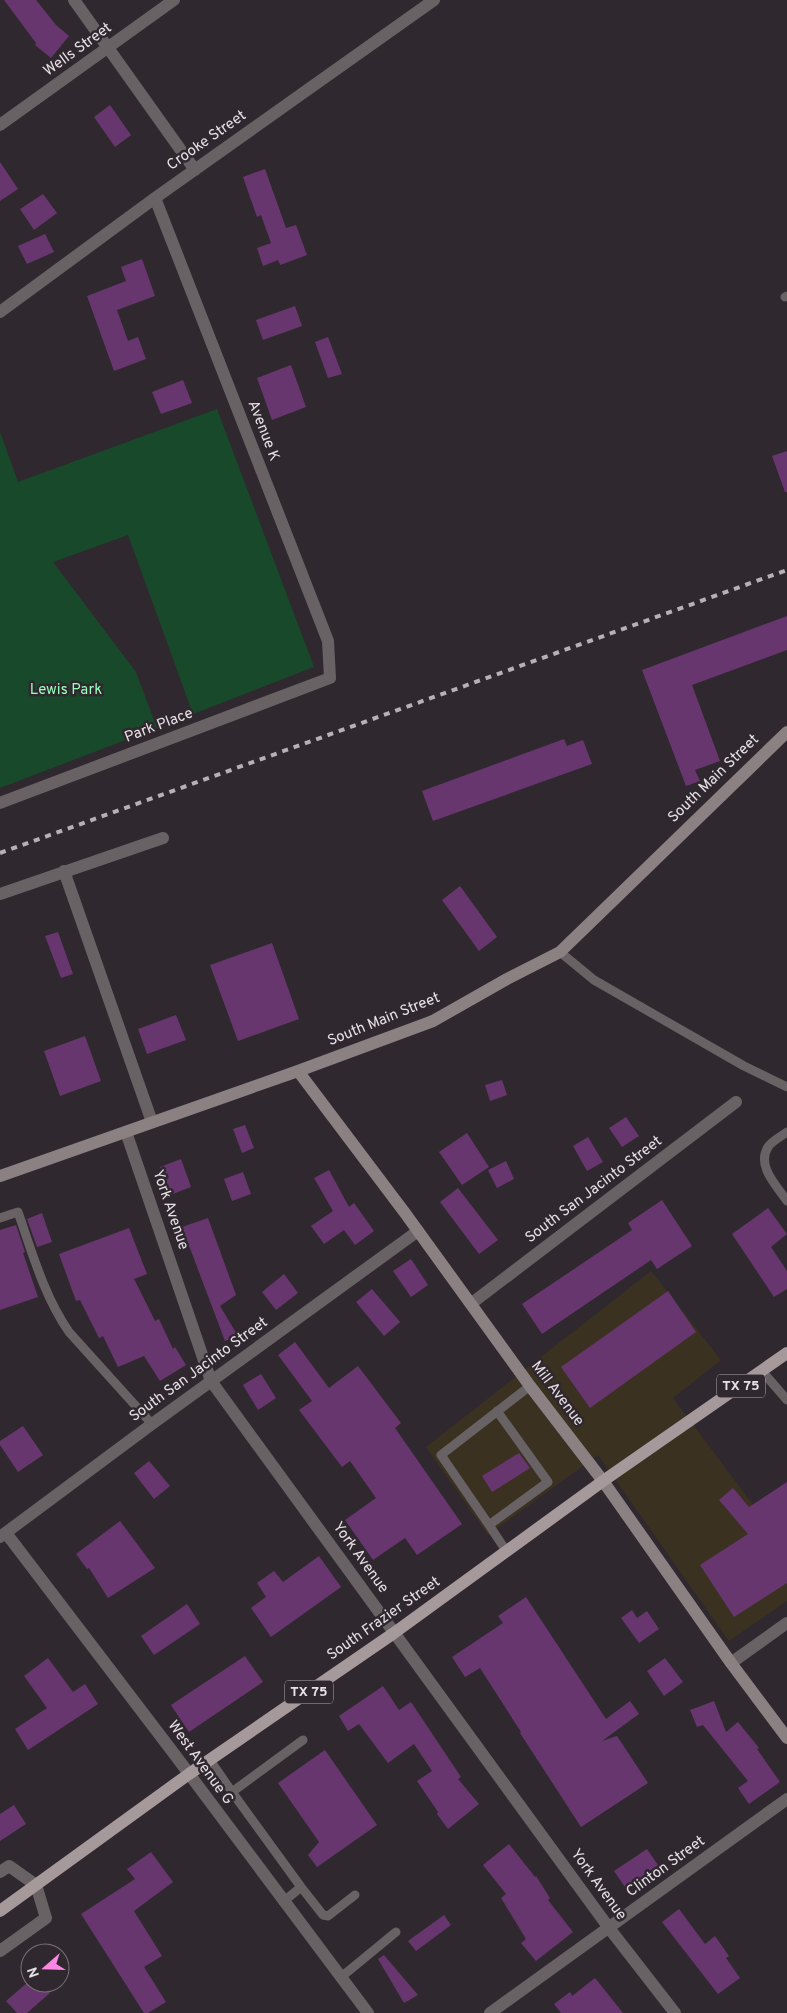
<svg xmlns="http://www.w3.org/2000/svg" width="787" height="2013" font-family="Overpass,sans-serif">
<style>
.commercial{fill:#3b3121}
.green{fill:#18492b}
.building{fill:#68366e}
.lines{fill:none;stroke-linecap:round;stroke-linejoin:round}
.lane{stroke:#696264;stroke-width:9}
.street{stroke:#696264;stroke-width:12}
.secondary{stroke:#8b8183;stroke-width:12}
.primary{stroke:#a6999b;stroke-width:12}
.rail{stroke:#b7b1b6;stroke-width:4;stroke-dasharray:6 6;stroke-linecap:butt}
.labels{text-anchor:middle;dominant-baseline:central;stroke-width:5;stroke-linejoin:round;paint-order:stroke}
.shield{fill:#30282f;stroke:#b0aaaf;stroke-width:1}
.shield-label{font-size:14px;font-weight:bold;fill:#e7e1e6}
.street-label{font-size:15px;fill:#e7e1e6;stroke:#30282f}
.park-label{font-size:15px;fill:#96feb8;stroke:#30282f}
</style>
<rect width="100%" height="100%" fill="#30282f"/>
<path class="commercial" d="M651 1271 721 1360 673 1398 763 1518 787 1503V1601L729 1641 598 1455 488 1535 426 1447Z"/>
<path class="green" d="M217 409 314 667 193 714 128 535 53 562 136 672 157 728 0 788V432L18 482Z"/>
<path class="building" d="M4 0H36L56 25 69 36 51 58 35 45 36 43Z
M110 105 131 135 115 147 94 117Z
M0 162 18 189 0 201Z
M265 169 286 228 296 225 307 255 280 265 278 260 263 266 257 248 271 243 261 215 257 217 243 177Z
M43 194 57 213 34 230 20 209Z
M45 234 54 252 27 264 18 246Z
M142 259 155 296 117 310 128 341 138 337 146 359 114 371 87 296 126 281 121 267Z
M295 306 302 326 263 340 256 320Z
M328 337 342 374 328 378 315 342Z
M291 365 306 407 272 420 257 378Z
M183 380 192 403 161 414 152 392Z
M787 451V492H785L772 456Z
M787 616V650L692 685 720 761 695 770 700 781 686 786 642 670Z
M564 739 567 746 583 740 592 764 433 821 422 791Z
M460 886 497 937 479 951 442 900Z
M58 932 73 974 61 978 45 936Z
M272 943 299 1019 238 1041 210 965Z
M176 1015 186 1040 147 1054 138 1029Z
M85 1036 101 1081 60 1096 44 1051Z
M502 1080 507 1095 490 1101 485 1085Z
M626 1117 639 1136 622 1147 609 1128Z
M245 1125 254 1148 242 1153 233 1129Z
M467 1133 489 1167 462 1185 439 1152Z
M588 1137 603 1162 587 1171 573 1146Z
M181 1159 191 1187 170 1195 160 1167Z
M506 1161 514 1179 497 1188 488 1170Z
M329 1170 349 1207 354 1203 374 1231 355 1245 344 1230 324 1244 311 1226 333 1211 314 1178Z
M243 1172 251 1194 232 1201 224 1179Z
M458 1188 498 1240 479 1254 440 1202Z
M662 1200 692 1246 657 1269 651 1260 542 1334 522 1304 632 1230 628 1223Z
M768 1208 787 1234 771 1247 787 1271V1289L774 1297 732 1234Z
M42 1213 52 1242 37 1247 27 1219Z
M208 1218 236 1295 220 1306 238 1336 225 1341 182 1227Z
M16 1225 25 1252 23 1253 38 1297 0 1310V1230Z
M129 1228 147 1274 134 1279 155 1321 159 1319 173 1349 175 1347 186 1365 160 1381 144 1356 118 1367 103 1336 99 1338 80 1300 76 1301 59 1254Z
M411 1259 428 1285 411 1297 393 1271Z
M284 1274 298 1293 276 1310 262 1292Z
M372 1289 400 1322 384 1336 356 1302Z
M668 1291 696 1332 590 1408 561 1367Z
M295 1342 329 1388 358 1366 401 1423 395 1428 462 1524 417 1555 405 1538 373 1560 345 1520 376 1498 350 1461 342 1467 299 1410 312 1401 278 1355Z
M261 1374 276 1398 258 1410 243 1385Z
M23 1426 43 1455 18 1472 0 1445V1441Z
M519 1453 530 1468 492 1492 482 1476Z
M149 1461 170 1486 154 1499 134 1473Z
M787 1482V1583L734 1617 700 1565 748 1534 719 1500 733 1488 749 1507Z
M120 1521 155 1568 108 1598 89 1568 87 1569 76 1554Z
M319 1556 341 1587 271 1637 251 1608 266 1597 257 1583 274 1571 283 1582Z
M526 1597 606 1719 630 1701 639 1714 602 1741 617 1736 648 1783 581 1827 520 1733 521 1732 480 1668 465 1677 452 1657 503 1623 498 1616Z
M187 1604 200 1624 154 1655 141 1636Z
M632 1610 637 1618 647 1611 659 1629 639 1643 621 1618Z
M245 1656 263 1682 189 1732 171 1705Z
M48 1658 73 1692 85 1684 98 1704 28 1750 15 1729 47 1708 24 1676Z
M665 1658 683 1682 664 1696 647 1671Z
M383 1686 399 1710 411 1702 461 1777 458 1779 479 1804 448 1829 437 1814 438 1812 417 1781 432 1771 414 1744 388 1763 359 1724 348 1731 339 1716Z
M714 1701 726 1732 738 1722 759 1748 757 1749 780 1782 749 1804 738 1788 748 1781 703 1725 697 1727 690 1710Z
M325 1750 377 1825 317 1867 308 1855 319 1842 278 1783Z
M14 1805 26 1824 0 1841V1814Z
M509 1844 535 1877 536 1876 550 1898 548 1900 573 1932 536 1961 521 1943 526 1939 501 1898 506 1894 483 1865Z
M647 1849 660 1868 627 1890 614 1871Z
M151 1852 173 1882 134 1911 162 1956 144 1967 166 2002 148 2013H144L81 1914 135 1879 127 1869Z
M679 1909 705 1944 715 1936 729 1956 726 1958 740 1978 718 1994 662 1922Z
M444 1915 451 1925 416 1951 408 1941Z
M384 1955 418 1995 404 2003 378 1959Z
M595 1978 623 2013H561L554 2004 570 1992 572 1996Z
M27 1983H40L50 1993 27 2013H17L6 2001Z"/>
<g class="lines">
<path class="lane" d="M785 297 787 296
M560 952 594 980 744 1066 787 1087
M787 1132C782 1136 772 1141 768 1147 756 1166 777 1186 787 1201
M0 1218 18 1212C32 1252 44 1296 69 1332L152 1424
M762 1371 787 1400
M497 1411 548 1482 489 1525 441 1455 530 1386
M489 1525 507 1552
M210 1760 232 1792
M301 1887 232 1792 303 1740
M283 1902 301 1887 323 1915 328 1916 355 1895
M340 1978 396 1932"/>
<path class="street" d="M74 0 195 170
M0 125 174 0
M0 312 155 198 434 0
M0 803 330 678 328 641 155 198
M64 871 152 1122
M0 894 163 838
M126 1132 211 1381 609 1928 675 2013
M472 1303 736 1102
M6 1533 172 1751 368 2013
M0 1537 152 1424 418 1231
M731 1663 787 1623
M0 1872 9 1866 36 1885 46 1918 0 1951
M490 2013 787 1799"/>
<path class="secondary" d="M298 1071 405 1213 530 1386 603 1481 731 1663 787 1738
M0 1176 298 1071 433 1021 507 979 560 952 787 732"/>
<path class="primary" d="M0 1911 189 1774 394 1633 603 1481 787 1353"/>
<path class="rail" d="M0 853 787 570"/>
</g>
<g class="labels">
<g class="shield">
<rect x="717" y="1374.5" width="48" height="23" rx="4"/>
<rect x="285" y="1680.5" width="48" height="23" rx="4"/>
</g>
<g class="shield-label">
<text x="741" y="1386">TX 75</text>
<text x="309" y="1692">TX 75</text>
</g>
<g class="street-label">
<text transform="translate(78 50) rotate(-36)">Wells Street</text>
<text transform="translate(207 141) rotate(-35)">Crooke Street</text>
<text transform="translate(263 431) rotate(69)">Avenue K</text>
<text transform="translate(159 726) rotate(-21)">Park Place</text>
<text transform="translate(714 779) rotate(-44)">South Main Street</text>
<text transform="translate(384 1020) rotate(-22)">South Main Street</text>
<text transform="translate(594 1190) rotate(-37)">South San Jacinto Street</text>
<text transform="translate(170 1210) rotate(71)">York Avenue</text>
<text transform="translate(199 1370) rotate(-36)">South San Jacinto Street</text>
<text transform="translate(557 1394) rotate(53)">Mill Avenue</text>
<text transform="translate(360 1558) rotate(54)">York Avenue</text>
<text transform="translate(384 1619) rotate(-35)">South Frazier Street</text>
<text transform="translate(200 1763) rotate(54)">West Avenue G</text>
<text transform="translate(666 1867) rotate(-36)">Clinton Street</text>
<text transform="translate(598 1885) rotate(54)">York Avenue</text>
</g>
<g class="park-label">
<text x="66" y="690">Lewis Park</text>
</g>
</g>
<g transform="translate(45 1968) rotate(250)"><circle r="24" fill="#30282f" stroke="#797278"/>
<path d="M0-4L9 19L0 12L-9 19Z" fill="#fc86e3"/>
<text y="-8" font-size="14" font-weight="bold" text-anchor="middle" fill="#e7e1e6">N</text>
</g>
</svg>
